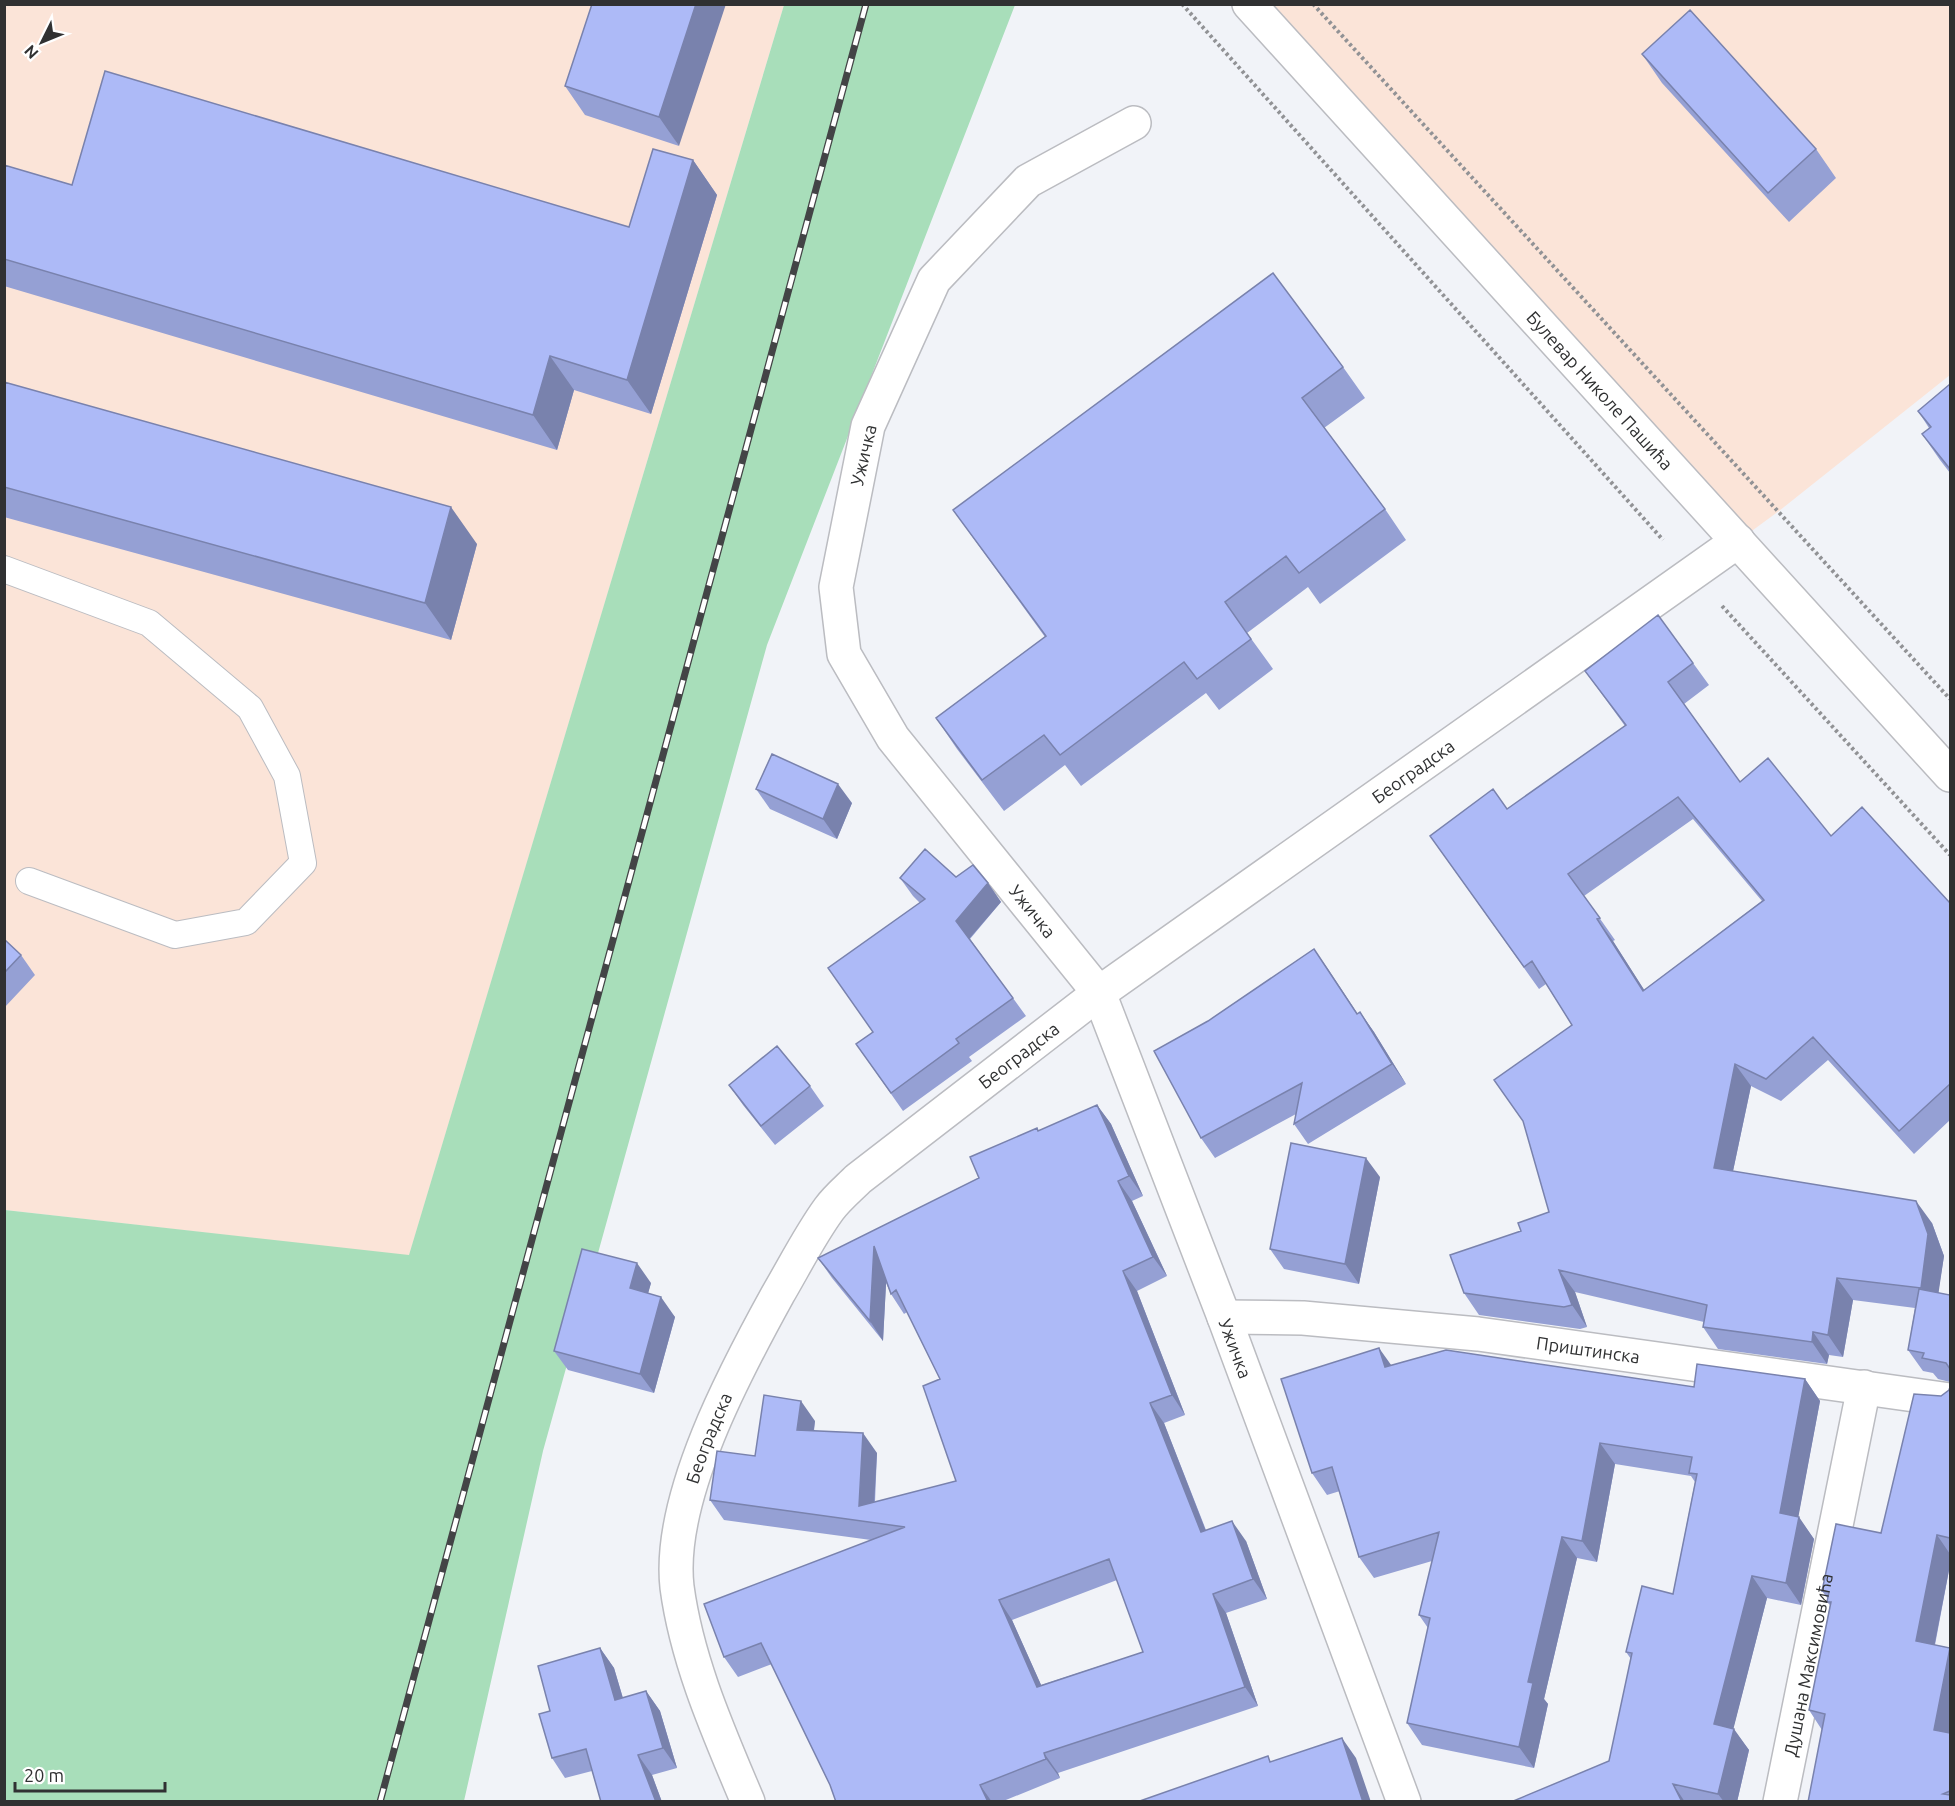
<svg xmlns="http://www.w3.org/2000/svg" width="1955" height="1806" font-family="Ubuntu,sans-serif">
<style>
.industrial{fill:#fbe4d8}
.green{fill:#a8deba}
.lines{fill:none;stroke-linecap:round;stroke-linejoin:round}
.service-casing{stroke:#bbbcc1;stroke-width:28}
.minor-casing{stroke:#bbbcc1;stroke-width:36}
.tertiary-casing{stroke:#bbbcc1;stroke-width:36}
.path{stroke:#919295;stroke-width:4;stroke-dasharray:3 3;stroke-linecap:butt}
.service{stroke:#fff;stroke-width:26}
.minor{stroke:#fff;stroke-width:33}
.tertiary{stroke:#fff;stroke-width:33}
.rail-casing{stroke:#434446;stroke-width:7}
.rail{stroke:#fff;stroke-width:4.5;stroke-dasharray:14;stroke-linecap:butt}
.wall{fill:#95a0d4;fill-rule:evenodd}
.shaded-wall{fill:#7982ad}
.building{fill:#adbaf7;stroke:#7982ad;stroke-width:1.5;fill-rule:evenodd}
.labels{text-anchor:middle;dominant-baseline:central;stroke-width:4.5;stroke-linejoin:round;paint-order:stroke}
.street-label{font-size:18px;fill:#303132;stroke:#fff}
</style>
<rect width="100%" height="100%" fill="#f1f3f8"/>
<path class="industrial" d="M5 5H784L409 1256 5 1210Z
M1249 5H1950V375L1779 511 1738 541Z"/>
<path class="green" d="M784 5H1015L767 645 543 1451 464 1801 5 1802V1210L409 1255Z"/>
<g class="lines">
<g class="service-casing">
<path id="service" d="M4 569 149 623 250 708 287 776 303 863 246 922 175 935 29 881"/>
</g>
<g class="minor-casing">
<g id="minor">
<path id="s1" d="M1134 123 1028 181 934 280 868 426 836 587 844 654 893 738 1099 993 1224 1317 1404 1802"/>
<path id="s2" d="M1224 1317 1303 1318 1478 1334 1950 1400"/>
<path id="s3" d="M748 1802C719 1733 687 1662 677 1587 667 1498 736 1370 778 1294 795 1265 810 1235 829 1209 837 1198 848 1189 858 1179L1099 993 1738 541"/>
<path id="s4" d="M1780 1802 1864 1387"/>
</g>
</g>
<g class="tertiary-casing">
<g id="tertiary">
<path id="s5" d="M1249 4 1950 775"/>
</g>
</g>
<path class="path" d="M1182 4 1663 540
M1313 4 1950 699
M1722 606 1950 855"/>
<use href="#service" class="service"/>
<use href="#minor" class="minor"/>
<use href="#tertiary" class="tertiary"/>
<g class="rail-casing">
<path id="rail" d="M380 1802 866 4"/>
</g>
<use href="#rail" class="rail"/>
</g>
<path class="wall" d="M592 4 679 146 585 115 565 86Z
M1642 54 1816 149 1836 178 1789 222 1662 83Z
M693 160 717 195 651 414 574 390 557 450 4 286V165L72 185 629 227Z
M1343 367 1365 398 1324 428 1385 509 1406 540 1320 604 1308 587 1247 633 1273 669 1219 710 1206 693 1081 786 1065 765 1004 811 957 749 936 718 1045 637 953 510Z
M4 382 477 544 451 640 4 517Z
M1950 384V473L1940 460 1922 434 1929 428 1918 411Z
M1693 663 1709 685 1684 704 1740 782 1831 836 1950 903V1120L1914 1154 1828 1060 1781 1101 1751 1086 1733 1171 1932 1223 1944 1256 1938 1293 1950 1295V1382L1938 1379 1933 1373 1923 1371 1908 1350 1915 1308 1853 1300 1843 1357 1829 1355 1827 1364 1718 1349 1703 1327 1704 1322 1575 1292 1587 1327 1580 1329 1479 1315 1464 1293 1521 1231 1549 1212 1572 1025 1546 984 1539 989 1430 836 1507 809 1625 726 1585 671ZM1693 819 1762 901 1644 990 1613 941 1615 940 1584 896Z
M756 789 852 803 837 839 770 809Z
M956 877 988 883 1001 902 970 939 1026 1016 969 1057 972 1061 903 1111 856 1044 873 1032 920 903 913 896 900 878Z
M4 939 21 955 35 975 4 1008Z
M1314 949 1357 1014 1360 1012 1374 1032 1406 1084 1308 1144 1294 1124 1296 1114 1215 1158 1201 1138 1208 1021Z
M729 1085 810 1086 824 1106 775 1145 743 1105Z
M1097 1105 1111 1124 1143 1196 1132 1201 1167 1276 1137 1291 1185 1415 1164 1423 1206 1530 1246 1541 1267 1599 1226 1613 1258 1706 1058 1773 1060 1778 1001 1802H836L830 1785 772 1664 738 1677 724 1657 871 1540 724 1520 710 1500 755 1456 815 1421 814 1431 877 1453 875 1502 956 1481 940 1379 907 1312 904 1314 891 1294 886 1283 883 1341 832 1278 818 1258 979 1178 1039 1131ZM1117 1580 1143 1652 1041 1685 1012 1620Z
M1380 1177 1359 1284 1284 1269 1270 1249Z
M651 1283 648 1293 675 1317 654 1393 568 1370 554 1351Z
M1391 1365 1694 1387 1805 1379 1820 1401 1798 1517 1814 1539 1801 1605 1767 1598 1733 1729 1749 1750 1737 1802H1511L1609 1761 1631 1659 1626 1652 1673 1594 1695 1482 1691 1476 1615 1464 1597 1562 1577 1558 1544 1699 1548 1704 1534 1768 1422 1745 1407 1723 1428 1628 1419 1615 1432 1561 1374 1578 1359 1557 1340 1491 1327 1495 1312 1473Z
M1950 1387V1565L1935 1645 1950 1648V1802L1822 1730 1809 1710 1830 1605 1827 1602 1828 1599 1822 1591 1881 1533 1941 1396 1949 1390Z
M600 1648 614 1668 623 1698 646 1691 660 1711 677 1768 652 1775 662 1802H601L592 1771 565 1778 552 1758 550 1711Z"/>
<path class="shaded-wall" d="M696 4H726L679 146 659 117Z
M693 160 717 195 651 414 627 380Z
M550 356 574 390 557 450 533 415Z
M451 507 477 544 451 640 425 603Z
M838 784 852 803 837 839 823 819Z
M988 883 1001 902 969 939 956 921Z
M1597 919 1613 941 1659 1013 1643 991Z
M1314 949 1328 969 1371 1034 1357 1014Z
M1360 1012 1374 1032 1406 1084 1392 1064Z
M1735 1064 1751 1086 1729 1190 1714 1168Z
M1097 1105 1111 1124 1143 1196 1129 1176Z
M1366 1158 1380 1177 1359 1284 1345 1264Z
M1118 1181 1132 1201 1167 1276 1153 1257Z
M1916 1201 1932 1223 1944 1256 1936 1310 1921 1288Z
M874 1246 887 1266 883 1341 870 1321Z
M637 1263 651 1283 644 1308 630 1288Z
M1559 1270 1575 1292 1587 1327 1572 1305Z
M1123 1271 1137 1291 1185 1415 1172 1395Z
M1837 1278 1853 1300 1843 1357 1828 1335Z
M661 1297 675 1317 654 1393 640 1374Z
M1813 1332 1829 1355 1827 1364 1812 1342Z
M1379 1348 1394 1369 1385 1367Z
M1805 1379 1820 1401 1795 1535 1780 1513Z
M801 1401 815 1421 811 1450 797 1430Z
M1150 1403 1164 1423 1214 1552 1201 1532Z
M863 1433 877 1453 873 1523 859 1506Z
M1600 1443 1615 1464 1597 1562 1582 1541Z
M1799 1517 1814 1539 1801 1605 1786 1583Z
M1232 1521 1246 1541 1267 1599 1253 1579Z
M1937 1535 1950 1554V1565L1931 1663 1916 1641Z
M1562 1537 1577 1558 1544 1699 1548 1704 1534 1768 1519 1747 1528 1682Z
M1752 1576 1767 1598 1729 1746 1714 1724Z
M1213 1594 1226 1613 1258 1706 1245 1687Z
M999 1600 1012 1620 1051 1707 1037 1687Z
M600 1648 614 1668 629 1719 615 1700Z
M1950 1649V1746L1934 1730Z
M646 1691 660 1711 677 1768 663 1748Z
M1734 1729 1749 1750 1737 1802H1724L1718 1794Z
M1342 1738 1356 1758 1371 1802H1363Z
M1044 1753 1058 1773 1060 1778 1046 1759Z
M638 1755 652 1775 662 1802H656Z
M1673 1784 1685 1802H1682Z
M980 1785 992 1802H988Z"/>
<path class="building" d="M592 4H696L659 117 565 86Z
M1690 10 1816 149 1768 193 1642 54Z
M105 71 629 227 653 149 693 160 627 380 550 356 533 415 4 259V165L72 185Z
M1273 273 1343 367 1302 398 1385 509 1299 573 1286 556 1225 602 1251 639 1197 679 1184 662 1060 755 1044 735 982 780 936 718 1046 636 953 510Z
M4 382 451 507 425 603 4 487Z
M1950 384V469L1922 434 1931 427 1918 411Z
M1658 615 1693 663 1668 682 1740 782 1768 758 1831 836 1862 807 1950 903V1084L1899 1131 1813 1037 1766 1079 1735 1064 1714 1168 1916 1201 1928 1234 1921 1288 1837 1278 1828 1335 1813 1332 1812 1342 1703 1327 1707 1305 1559 1270 1572 1305 1564 1307 1464 1293 1450 1255 1521 1231 1518 1223 1549 1212 1523 1121 1494 1080 1572 1025 1532 961 1524 967 1430 836 1493 789 1507 809 1626 725 1585 671ZM1678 797 1764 900 1643 991 1597 919 1600 918 1568 874Z
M772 754 838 784 823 819 756 789Z
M925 849 956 877 973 865 988 883 956 921 1013 998 956 1039 959 1043 891 1093 856 1044 873 1032 828 968 925 899 900 878Z
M4 939 21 955 4 973Z
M1314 949 1357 1014 1360 1012 1392 1064 1294 1124 1302 1083 1201 1138 1154 1051 1208 1021Z
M777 1046 810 1086 761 1126 729 1085Z
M1097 1105 1129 1176 1118 1181 1153 1257 1123 1271 1172 1395 1150 1403 1201 1532 1232 1521 1253 1579 1213 1594 1245 1687 1044 1753 1046 1759 980 1785 988 1802H836L830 1785 761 1643 724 1657 704 1604 905 1527 710 1500 717 1451 755 1456 764 1395 801 1401 797 1430 863 1433 859 1506 956 1481 923 1386 940 1379 896 1290 891 1294 874 1246 870 1321 818 1258 979 1178 970 1157 1037 1128 1038 1131ZM1109 1559 1143 1652 1037 1687 999 1600Z
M1291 1143 1366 1158 1345 1264 1270 1249Z
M582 1249 637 1263 630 1288 661 1297 640 1374 554 1351Z
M1919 1289 1950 1295V1369L1946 1363 1922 1358 1924 1353 1908 1350Z
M1379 1348 1385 1367 1446 1350 1694 1387 1697 1364 1805 1379 1780 1513 1799 1517 1786 1583 1752 1576 1714 1724 1734 1729 1718 1794 1673 1784 1682 1802H1511L1609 1761 1632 1653 1626 1652 1642 1586 1673 1594 1697 1474 1689 1473 1692 1457 1600 1443 1582 1541 1562 1537 1528 1682 1533 1683 1519 1747 1407 1723 1430 1618 1419 1615 1439 1532 1359 1557 1332 1467 1312 1473 1281 1379Z
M1950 1387V1538L1937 1535 1916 1641 1950 1648 1934 1730 1950 1733V1791L1943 1794 1950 1795V1802H1808L1825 1714 1809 1710 1831 1602H1827L1829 1592 1822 1591 1836 1524 1881 1533 1914 1394 1941 1396 1949 1390Z
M600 1648 615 1700 646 1691 663 1748 638 1755 656 1802H601L586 1749 552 1758 539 1714 550 1711 538 1666Z
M1342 1738 1363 1802H1137L1268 1756 1270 1762Z"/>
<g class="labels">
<g class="street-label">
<text stroke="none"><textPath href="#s5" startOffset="522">Булевар Николе Пашића</textPath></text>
<text transform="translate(863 455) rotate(-77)">Ужичка</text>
<text stroke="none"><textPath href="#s3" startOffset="1371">Београдска</textPath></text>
<text stroke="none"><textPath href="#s1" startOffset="969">Ужичка</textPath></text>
<text stroke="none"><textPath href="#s3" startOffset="885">Београдска</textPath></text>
<text stroke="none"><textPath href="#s1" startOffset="1455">Ужичка</textPath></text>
<text stroke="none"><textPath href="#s2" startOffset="366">Приштинска</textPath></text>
<text stroke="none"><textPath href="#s3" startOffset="381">Београдска</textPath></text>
<text stroke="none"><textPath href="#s4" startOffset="140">Душана Максимовића</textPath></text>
</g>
</g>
<rect width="1955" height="1806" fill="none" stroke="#303132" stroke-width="12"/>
<g transform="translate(42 42) rotate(227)" stroke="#ffffff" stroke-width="4.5" paint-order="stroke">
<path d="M0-4.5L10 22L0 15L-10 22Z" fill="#303132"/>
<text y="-9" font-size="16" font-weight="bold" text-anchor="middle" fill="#303132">N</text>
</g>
<path d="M15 1782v9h150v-9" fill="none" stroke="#303132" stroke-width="3"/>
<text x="24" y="1782" font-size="18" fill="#303132" stroke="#ffffff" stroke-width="4.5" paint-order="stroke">20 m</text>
</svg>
